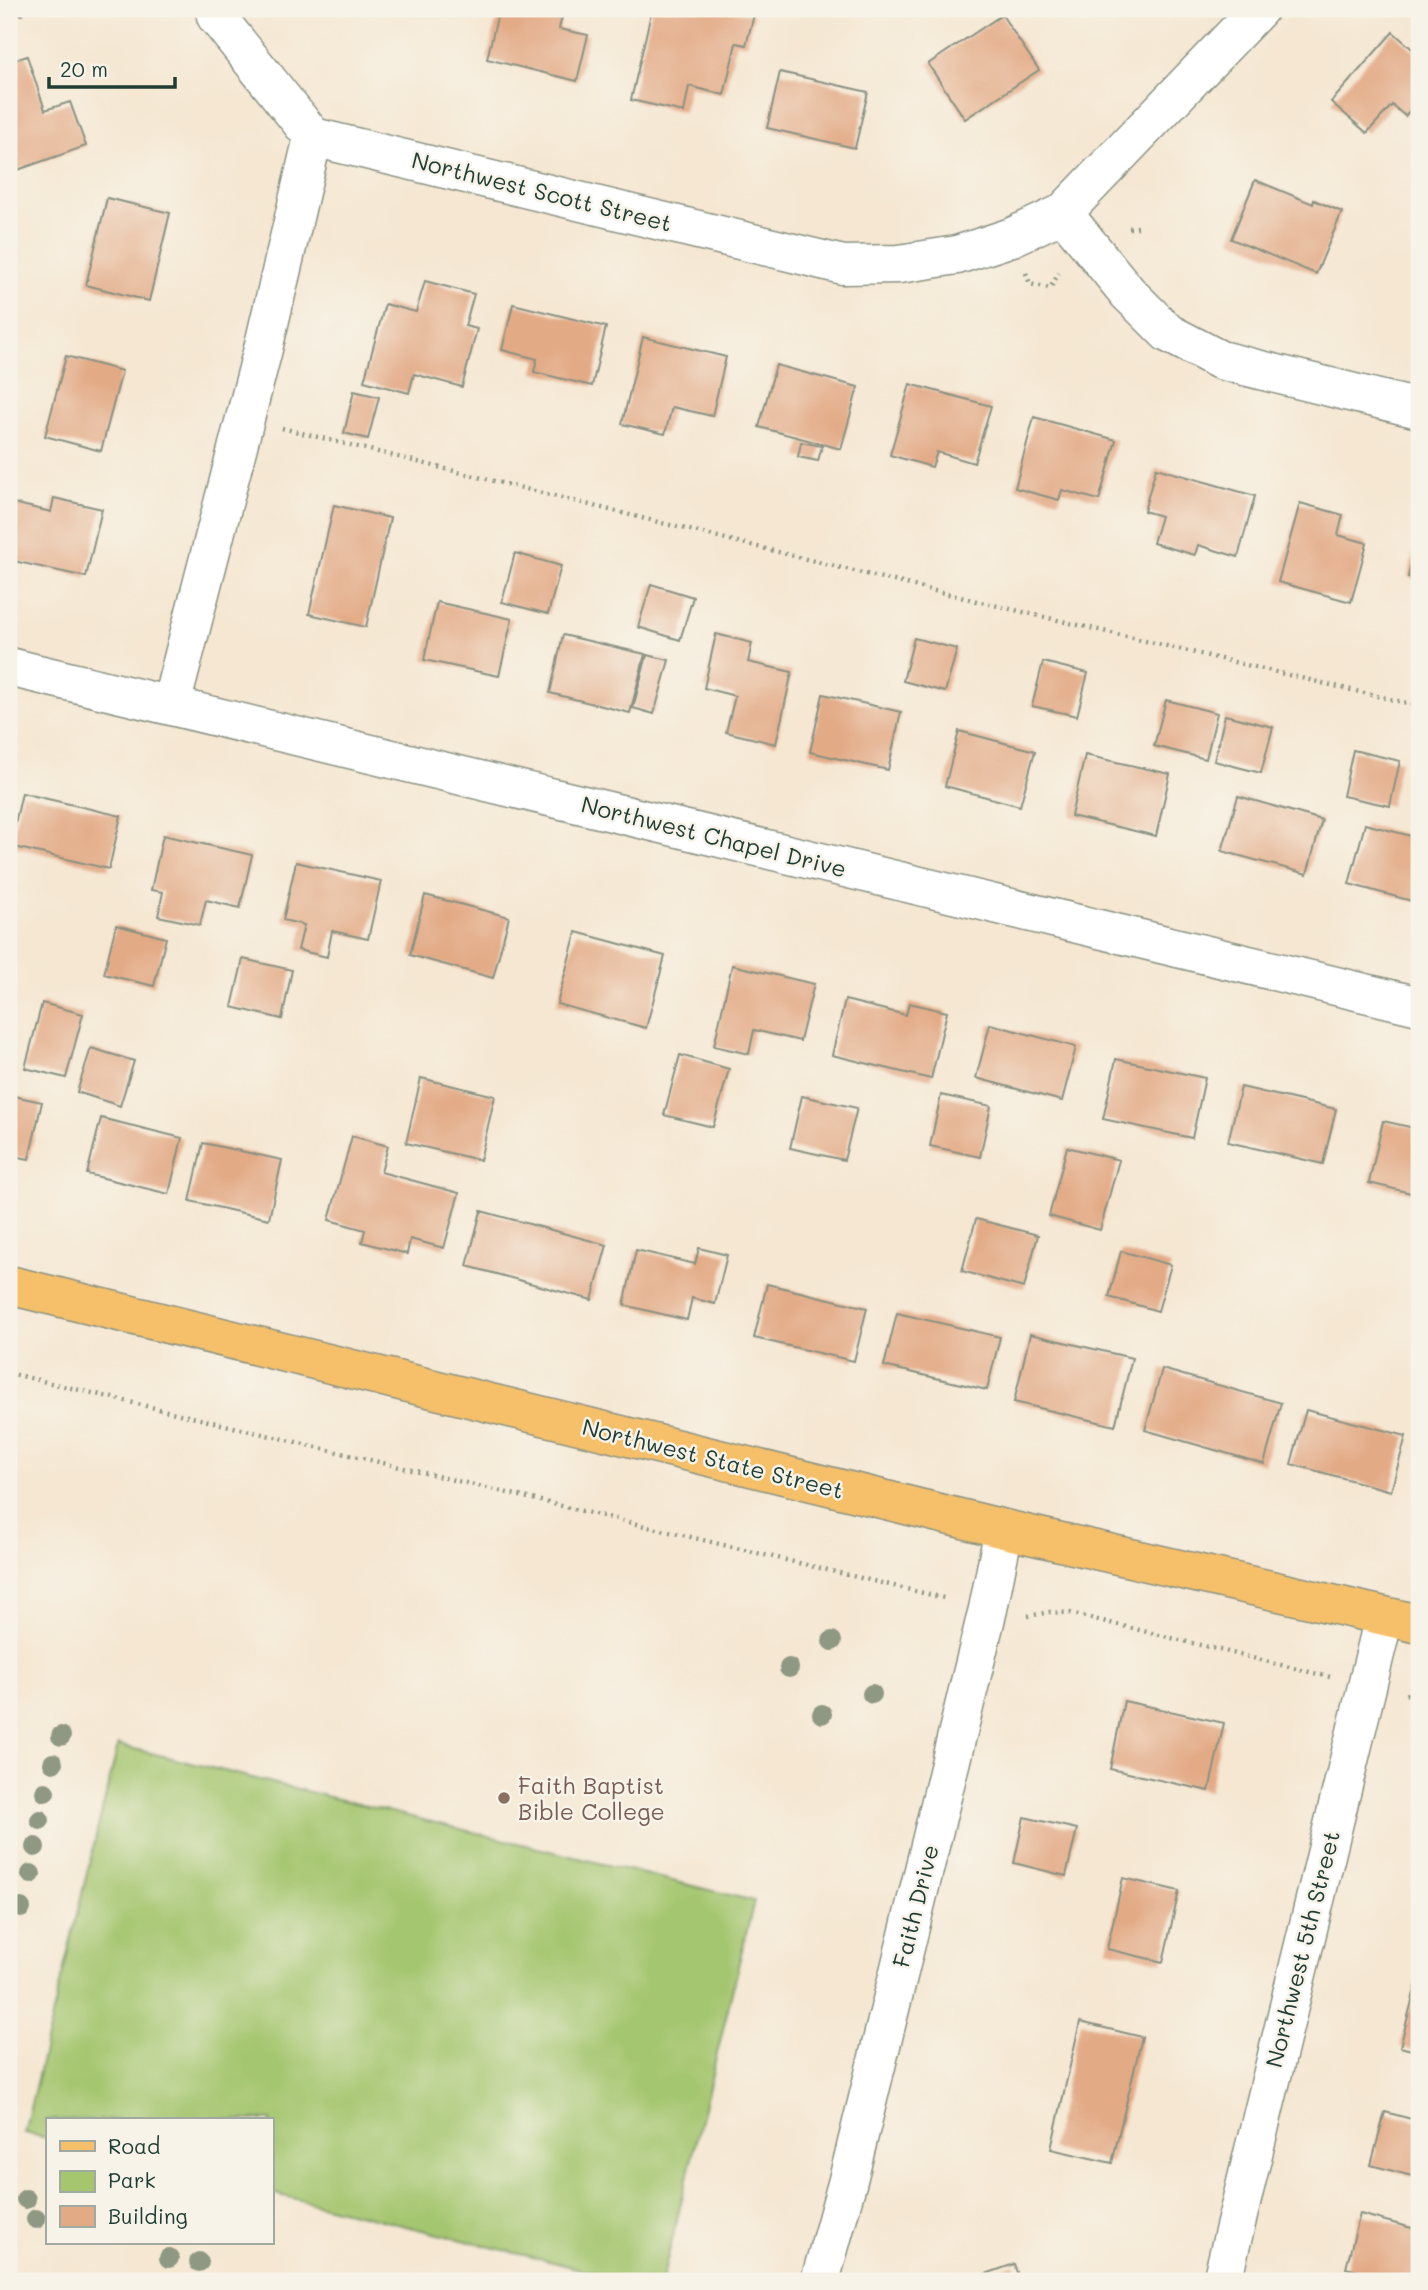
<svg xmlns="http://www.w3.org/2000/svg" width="1428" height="2290" font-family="Mali,sans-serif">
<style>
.green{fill:#a5c66f;stroke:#628252;stroke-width:2}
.building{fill:#e3aa86}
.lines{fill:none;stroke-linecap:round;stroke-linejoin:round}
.minor-casing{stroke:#8a9283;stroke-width:41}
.major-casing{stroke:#8a9283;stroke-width:41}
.path{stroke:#8a9283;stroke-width:4.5;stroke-dasharray:2 5;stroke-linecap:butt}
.minor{stroke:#fff;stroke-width:38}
.major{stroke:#f6c06b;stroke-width:38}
.tree{fill:#8e9882}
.education-dot{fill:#8d6e63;stroke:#f7f3e8;stroke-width:2.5}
.labels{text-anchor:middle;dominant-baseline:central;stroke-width:5;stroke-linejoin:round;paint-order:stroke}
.street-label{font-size:23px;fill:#1f3d34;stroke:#f7f3e8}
.education-label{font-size:23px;fill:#785e54;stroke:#f7f3e8;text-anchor:start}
</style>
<rect width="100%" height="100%" fill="#f7f3e8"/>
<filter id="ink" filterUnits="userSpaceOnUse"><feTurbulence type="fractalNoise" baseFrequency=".0143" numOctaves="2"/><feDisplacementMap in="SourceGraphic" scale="14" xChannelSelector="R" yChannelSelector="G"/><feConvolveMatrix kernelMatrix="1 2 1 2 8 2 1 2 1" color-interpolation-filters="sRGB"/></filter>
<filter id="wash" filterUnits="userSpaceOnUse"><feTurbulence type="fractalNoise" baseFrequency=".00686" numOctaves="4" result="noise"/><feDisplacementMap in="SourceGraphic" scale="28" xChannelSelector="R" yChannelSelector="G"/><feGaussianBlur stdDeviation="1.57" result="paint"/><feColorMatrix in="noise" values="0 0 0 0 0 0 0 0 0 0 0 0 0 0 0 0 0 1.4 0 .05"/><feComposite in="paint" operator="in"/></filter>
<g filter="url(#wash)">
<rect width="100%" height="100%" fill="#f5e7d2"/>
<path class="green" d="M118 1745 754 1901 662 2281H630L271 2193V2120H47V2138L24 2133Z"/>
<g id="blocks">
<path class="building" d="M11 9H26L22 15Z
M499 9H547L563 13 559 29 588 35 577 81 487 59Z
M652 9H725L754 15 746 45 736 43 724 95 689 86 684 112 631 100Z
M1070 9H1089L1080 18Z
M1002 15 1039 70 965 119 928 64Z
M1393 32 1419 55V100L1405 116 1392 105 1367 133 1331 102Z
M27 56 45 110 70 102 86 146 9 173V62Z
M780 72 868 92 855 148 767 128Z
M1255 180 1313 204 1314 200 1342 212 1316 274 1231 239Z
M107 198 170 213 149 301 86 285Z
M425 281 474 294 465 326 477 329 462 387 414 374 409 393 364 381 385 304 416 312Z
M513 304 606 327 592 386 534 372 537 359 502 350Z
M643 337 726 357 712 416 672 407 665 434 622 424Z
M66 356 122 371 101 451 45 436Z
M776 365 858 387 841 449 759 427Z
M910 384 991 406 974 463 937 452 932 467 890 455Z
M354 391 379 397 368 439 344 433Z
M1034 417 1116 440 1099 500 1062 490 1059 500 1015 488Z
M801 442 822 446 818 461 798 457Z
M1156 468 1255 496 1238 557 1198 545 1195 555 1153 543 1161 516 1144 511Z
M54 498 102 509 86 577 9 560V502L51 512Z
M1300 503 1343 515 1338 535 1367 543 1351 602 1278 582Z
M334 505 390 518 366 627 309 614Z
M1418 534H1419V580L1408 577Z
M515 553 561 566 548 614 502 602Z
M651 584 693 597 680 640 638 627Z
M437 602 512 619 499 676 424 660Z
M716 634 752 643 748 662 792 672 776 744 726 732 735 696 704 688Z
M563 635 645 654 630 713 550 693Z
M914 638 957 649 945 692 903 681Z
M647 655 669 660 654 714 633 708Z
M1043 662 1088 673 1077 716 1032 706Z
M823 694 901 712 888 770 810 752Z
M1166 700 1217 713 1206 759 1154 746Z
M1225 715 1273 727 1261 773 1214 761Z
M959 731 1035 751 1020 806 945 786Z
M1353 750 1400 761 1390 806 1343 796Z
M1085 755 1170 774 1156 836 1071 816Z
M22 793 121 816 109 869 10 846Z
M1238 796 1322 820 1307 874 1222 851Z
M1365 824 1419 838V903L1349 884Z
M163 835 252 855 240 908 206 900 200 925 158 916 163 892 151 890Z
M296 862 381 881 368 939 332 931 327 957 298 950 304 925 283 920Z
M425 895 509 917 493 978 410 955Z
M116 925 166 938 154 986 104 974Z
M576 932 665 956 646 1028 557 1004Z
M243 959 292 970 282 1019 232 1007Z
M732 965 814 984 800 1041 754 1030 749 1054 714 1046Z
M845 1000 906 1015 909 1003 947 1012 931 1079 832 1055Z
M42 1003 83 1014 66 1078 25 1068Z
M990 1024 1076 1047 1062 1101 976 1078Z
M91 1048 134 1061 120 1106 77 1092Z
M680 1055 729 1069 713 1127 664 1115Z
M1116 1059 1205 1078 1192 1138 1103 1119Z
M421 1078 495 1096 480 1160 406 1143Z
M1241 1087 1336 1109 1323 1164 1228 1142Z
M9 1095 42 1102 29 1159 9 1155Z
M941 1095 991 1106 980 1157 930 1146Z
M802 1096 857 1108 844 1160 790 1148Z
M101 1118 182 1138 169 1194 87 1174Z
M1383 1121 1419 1129V1195L1369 1183Z
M352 1136 388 1146 381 1172 459 1193 444 1248 410 1239 407 1254 362 1242 365 1230 329 1220Z
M203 1143 282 1160 269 1219 190 1201Z
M1067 1147 1119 1160 1100 1230 1049 1216Z
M481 1211 607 1245 592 1300 467 1266Z
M976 1219 1038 1235 1024 1288 962 1271Z
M699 1248 727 1255 715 1304 692 1298 687 1320 624 1305 636 1250 695 1264Z
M1121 1251 1171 1265 1158 1311 1109 1297Z
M767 1284 867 1308 854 1361 754 1338Z
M897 1313 1000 1337 987 1390 884 1366Z
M1030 1334 1132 1358 1115 1426 1014 1402Z
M1162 1369 1281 1403 1264 1464 1145 1430Z
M1306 1410 1406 1436 1391 1491 1291 1464Z
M1124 1701 1224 1723 1209 1791 1110 1769Z
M1024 1817 1077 1829 1066 1876 1014 1863Z
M1123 1878 1179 1891 1163 1962 1107 1949Z
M1419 1974V2052L1400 2047Z
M1080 2022 1142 2037 1112 2163 1051 2149Z
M1385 2112 1419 2121V2178L1371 2165Z
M1360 2214 1419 2230V2281H1398L1346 2268Z
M1014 2264 1020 2281H966Z"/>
</g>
</g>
<g filter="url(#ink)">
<use href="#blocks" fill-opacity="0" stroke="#8a9283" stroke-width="2"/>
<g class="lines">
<g class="minor-casing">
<path id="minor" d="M216 16 313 137
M313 137 843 265 899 264 957 255 1012 237 1063 213 1259 9
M1063 213 1128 293 1168 333 1220 360 1419 409
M9 667 1419 1006
M171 705 263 349 313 137
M820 2281 848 2180 988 1609 1004 1529
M1222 2281 1384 1617"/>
</g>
<g class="major-casing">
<path id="major" d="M9 1285 1004 1529 1419 1624"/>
</g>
<path class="path" d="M1129 228 1139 227
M1026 273 1030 284 1050 288 1059 273
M282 428 918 587 1419 706
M9 1373 948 1599
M1028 1616 1050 1612 1070 1613 1330 1677
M1406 1694 1419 1697"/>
<use href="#minor" class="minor"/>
<use href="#major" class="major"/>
</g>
<g class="tree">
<circle cx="832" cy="1641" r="10"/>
<circle cx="789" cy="1668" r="10"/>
<circle cx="872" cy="1694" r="10"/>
<circle cx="822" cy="1714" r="10"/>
<circle cx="61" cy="1736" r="10"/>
<circle cx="53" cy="1763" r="10"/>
<circle cx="45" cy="1792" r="10"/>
<circle cx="40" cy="1820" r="10"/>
<circle cx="35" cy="1847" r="10"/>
<circle cx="31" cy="1874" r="10"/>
<circle cx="21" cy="1908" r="10"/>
<circle cx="26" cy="2199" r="10"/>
<circle cx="36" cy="2219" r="10"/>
<circle cx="169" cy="2258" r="10"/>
<circle cx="199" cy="2262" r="10"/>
</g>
</g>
<circle class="education-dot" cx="504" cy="1798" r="7"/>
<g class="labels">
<g class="street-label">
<text transform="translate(542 191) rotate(14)">Northwest Scott Street</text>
<text transform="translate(714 836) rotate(14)">Northwest Chapel Drive</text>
<text transform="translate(713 1458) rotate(14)">Northwest State Street</text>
<text transform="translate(915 1906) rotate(-76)">Faith Drive</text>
<text transform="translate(1302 1949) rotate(-76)">Northwest 5th Street</text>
</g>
<g class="education-label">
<text x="518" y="1785">Faith Baptist<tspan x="518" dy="26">Bible College</tspan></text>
</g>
</g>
<rect width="1428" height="2290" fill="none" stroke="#f7f3e8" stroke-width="35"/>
<rect x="46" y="2118" width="228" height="126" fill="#f7f3e8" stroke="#a1aaa0" stroke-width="2"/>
<rect x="60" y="2141" width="35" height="10" fill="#f6c06b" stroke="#a1aaa0" stroke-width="2"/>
<text x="108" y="2154" font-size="21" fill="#1f3d34">Road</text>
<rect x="60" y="2171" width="35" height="21" fill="#a5c66f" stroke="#a1aaa0" stroke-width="2"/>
<text x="108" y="2188" font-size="21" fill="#1f3d34">Park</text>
<rect x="60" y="2206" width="35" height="21" fill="#e3aa86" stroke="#a1aaa0" stroke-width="2"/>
<text x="108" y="2224" font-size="21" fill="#1f3d34">Building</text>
<path d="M49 77v10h126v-10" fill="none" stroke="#1f3d34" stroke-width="3.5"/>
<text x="60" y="77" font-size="21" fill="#1f3d34" stroke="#f7f3e8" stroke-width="5" paint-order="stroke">20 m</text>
</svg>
